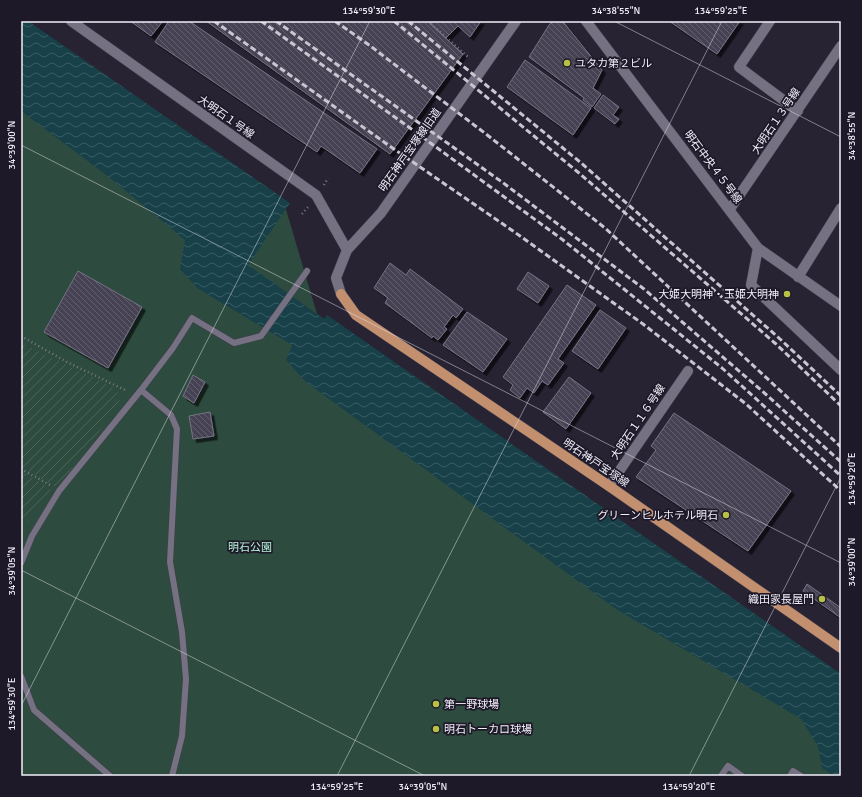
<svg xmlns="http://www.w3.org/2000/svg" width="862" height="797" font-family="Signika,'Noto Sans JP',sans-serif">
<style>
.green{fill:#2d4b3e}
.garden{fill:url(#garden-furrows)}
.water{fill:url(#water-waves)}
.building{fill:url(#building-back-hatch);stroke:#777285;filter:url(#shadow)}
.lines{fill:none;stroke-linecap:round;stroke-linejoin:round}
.lane-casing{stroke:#423e4b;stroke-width:7}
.street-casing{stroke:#423e4b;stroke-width:11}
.secondary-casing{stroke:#423e4b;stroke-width:11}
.primary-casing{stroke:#423e4b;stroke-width:11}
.path{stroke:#7c7986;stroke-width:2.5;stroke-dasharray:1 3;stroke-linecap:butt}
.lane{stroke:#757183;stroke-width:6}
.street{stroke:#757183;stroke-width:10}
.secondary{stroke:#757183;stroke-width:10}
.primary{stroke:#c28f6f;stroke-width:10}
.rail{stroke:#c9c6d2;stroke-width:3;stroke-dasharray:6 3;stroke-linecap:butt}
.ticks{fill:none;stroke:#f2effa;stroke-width:1;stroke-opacity:0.45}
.poi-dot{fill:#b9c046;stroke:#1d1928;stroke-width:1.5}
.labels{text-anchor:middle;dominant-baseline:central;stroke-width:3.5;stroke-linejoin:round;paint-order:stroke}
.poi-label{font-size:11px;fill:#f2effa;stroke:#1d1928;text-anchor:start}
.street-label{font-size:11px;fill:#f2effa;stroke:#1d1928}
.park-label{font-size:11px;fill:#b5f5d7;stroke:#1d1928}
.neatline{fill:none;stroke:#f2effa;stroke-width:1.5}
.ticks-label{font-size:10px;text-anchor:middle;fill:#f2effa}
</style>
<defs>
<pattern id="garden-furrows" width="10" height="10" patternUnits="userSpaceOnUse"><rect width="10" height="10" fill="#2d4b3e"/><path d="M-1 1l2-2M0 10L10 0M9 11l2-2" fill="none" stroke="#4c655b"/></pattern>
<pattern id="water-waves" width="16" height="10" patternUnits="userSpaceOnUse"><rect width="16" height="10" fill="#174048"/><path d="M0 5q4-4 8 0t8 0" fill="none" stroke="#395c63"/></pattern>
<pattern id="building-back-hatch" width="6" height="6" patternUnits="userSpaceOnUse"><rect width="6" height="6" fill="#464253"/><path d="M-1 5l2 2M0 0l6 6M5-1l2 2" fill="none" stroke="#615e6d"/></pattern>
<filter id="shadow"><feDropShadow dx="3.5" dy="3.5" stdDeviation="0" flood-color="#0009"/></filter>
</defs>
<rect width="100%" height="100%" fill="#272332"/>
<path class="green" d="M21 22 285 206 317 314 841 679V776H21Z"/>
<path class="garden" d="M21 343 111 386 118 393 120 403 57 488 21 467Z
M21 470 53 491 28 522 23 525 21 524Z"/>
<path class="water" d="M21 21H28L290 203 248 265 324 319 327 315 841 674V776H834L822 768 818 746 801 719 616 609 306 382 286 360 292 345 197 288 180 269 185 240 109 177 21 111Z"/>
<path class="building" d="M130 21H163L151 36Z
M169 21H173L174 23 176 21H189L377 149 360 173 321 146 317 152 155 42Z
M206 21H427L463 54 390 154Z
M428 21H481L470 37 458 26 446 38Z
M557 21 564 23 602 70 593 88 601 94 592 107 583 100 584 98 529 57 549 25 552 22Z
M669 21H740L717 54Z
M525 60 591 108 573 135 507 87Z
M603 95 619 107 613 115 619 119 615 124 594 108Z
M390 263 406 275 410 269 463 309 456 318 453 315 444 327 447 329 438 340 433 336 432 338 385 303 388 298 374 288Z
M78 271 142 307 108 368 44 332Z
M528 272 549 286 538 303 517 289Z
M567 285 596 305 558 359 564 363 548 385 542 381 534 393 527 388 520 398 510 390 513 385 503 377Z
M600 310 626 328 598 369 572 351Z
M467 312 507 339 483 372 443 345Z
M193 375 205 382 194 403 183 396Z
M569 377 591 393 566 429 543 412Z
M210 412 214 436 193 439 189 416Z
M674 413 791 491 748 551 636 477 656 450 651 446Z
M807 584 841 608V618L803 591Z"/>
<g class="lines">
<g class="lane-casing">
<path id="lane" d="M141 390 171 415 177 429 170 562 182 632 186 679 182 736 172 776
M21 563 32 536 59 491 141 390 173 348 192 318 234 343 261 336 307 271
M21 676 34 710 110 776
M721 776 728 766 742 776
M790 776 793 771 801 776"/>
</g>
<g class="street-casing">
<path id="street" d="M586 21 758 248 841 306
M770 21 739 67 798 111
M730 209 841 46
M758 248 751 285 841 370
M798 277 841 208
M609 486 688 371"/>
</g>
<g class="secondary-casing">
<path id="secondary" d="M71 21 316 195 347 250
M341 294 336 278 347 250 381 213 516 21"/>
</g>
<g class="primary-casing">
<path id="primary" d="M341 294 356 315 609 486 841 648"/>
</g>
<path class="path" d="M428 21 468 57
M324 185 328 178
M302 214 308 207
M21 336 65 361 127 391
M21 469 50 485"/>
<use href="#lane" class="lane"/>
<use href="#street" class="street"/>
<use href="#secondary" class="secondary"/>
<use href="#primary" class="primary"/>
<path class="rail" d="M214 21 391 147 513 231 643 324 746 404 841 491
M261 21 410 128 563 240 722 368 841 476
M276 21 502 182 644 289 761 390 841 462
M335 21 369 45 486 134 605 228 841 447
M394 21 579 173 776 344 841 406
M408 21 580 162 780 339 841 396"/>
</g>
<path class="ticks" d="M614 21 841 137M21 145 841 563M21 570 425 776M21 706 370 21M337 776 722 21M689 776 841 477"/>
<g class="poi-dot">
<circle cx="567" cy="63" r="4"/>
<circle cx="787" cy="294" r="4"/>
<circle cx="726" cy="515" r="4"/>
<circle cx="822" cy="599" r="4"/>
<circle cx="436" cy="704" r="4"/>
<circle cx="436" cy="729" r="4"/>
</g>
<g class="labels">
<g class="poi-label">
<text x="575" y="63">ユタカ第２ビル</text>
<text x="779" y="294" text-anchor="end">大姫大明神・玉姫大明神</text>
<text x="718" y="515" text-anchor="end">グリーンヒルホテル明石</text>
<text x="814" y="599" text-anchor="end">織田家長屋門</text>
<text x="444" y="704">第一野球場</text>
<text x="444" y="729">明石トーカロ球場</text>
</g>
<g class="street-label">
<text transform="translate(226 117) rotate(35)">大明石１号線</text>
<text transform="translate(776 121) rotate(-56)">大明石１３号線</text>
<text transform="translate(410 150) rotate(-55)">明石神戸宝塚線旧道</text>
<text transform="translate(713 167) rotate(53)">明石中央４５号線</text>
<text transform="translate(638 422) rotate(-56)">大明石１１６号線</text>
<text transform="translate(596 463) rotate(34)">明石神戸宝塚線</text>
</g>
<g class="park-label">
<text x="250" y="547">明石公園</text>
</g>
</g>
<rect width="862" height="797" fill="none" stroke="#1d1928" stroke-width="44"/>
<rect x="22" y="22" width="818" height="753" class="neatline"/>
<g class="ticks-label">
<text x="369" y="14">134°59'30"E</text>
<text x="616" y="14">34°38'55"N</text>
<text x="721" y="14">134°59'25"E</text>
<text transform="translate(851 136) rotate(-90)" y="4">34°38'55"N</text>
<text transform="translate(11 145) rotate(-90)" y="4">34°39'00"N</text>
<text transform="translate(851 479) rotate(-90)" y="4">134°59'20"E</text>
<text transform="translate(851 562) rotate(-90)" y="4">34°39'00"N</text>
<text transform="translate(11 571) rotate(-90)" y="4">34°39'05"N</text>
<text transform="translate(11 704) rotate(-90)" y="4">134°59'30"E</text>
<text x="337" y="790">134°59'25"E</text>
<text x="423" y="790">34°39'05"N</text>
<text x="689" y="790">134°59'20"E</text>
</g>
</svg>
